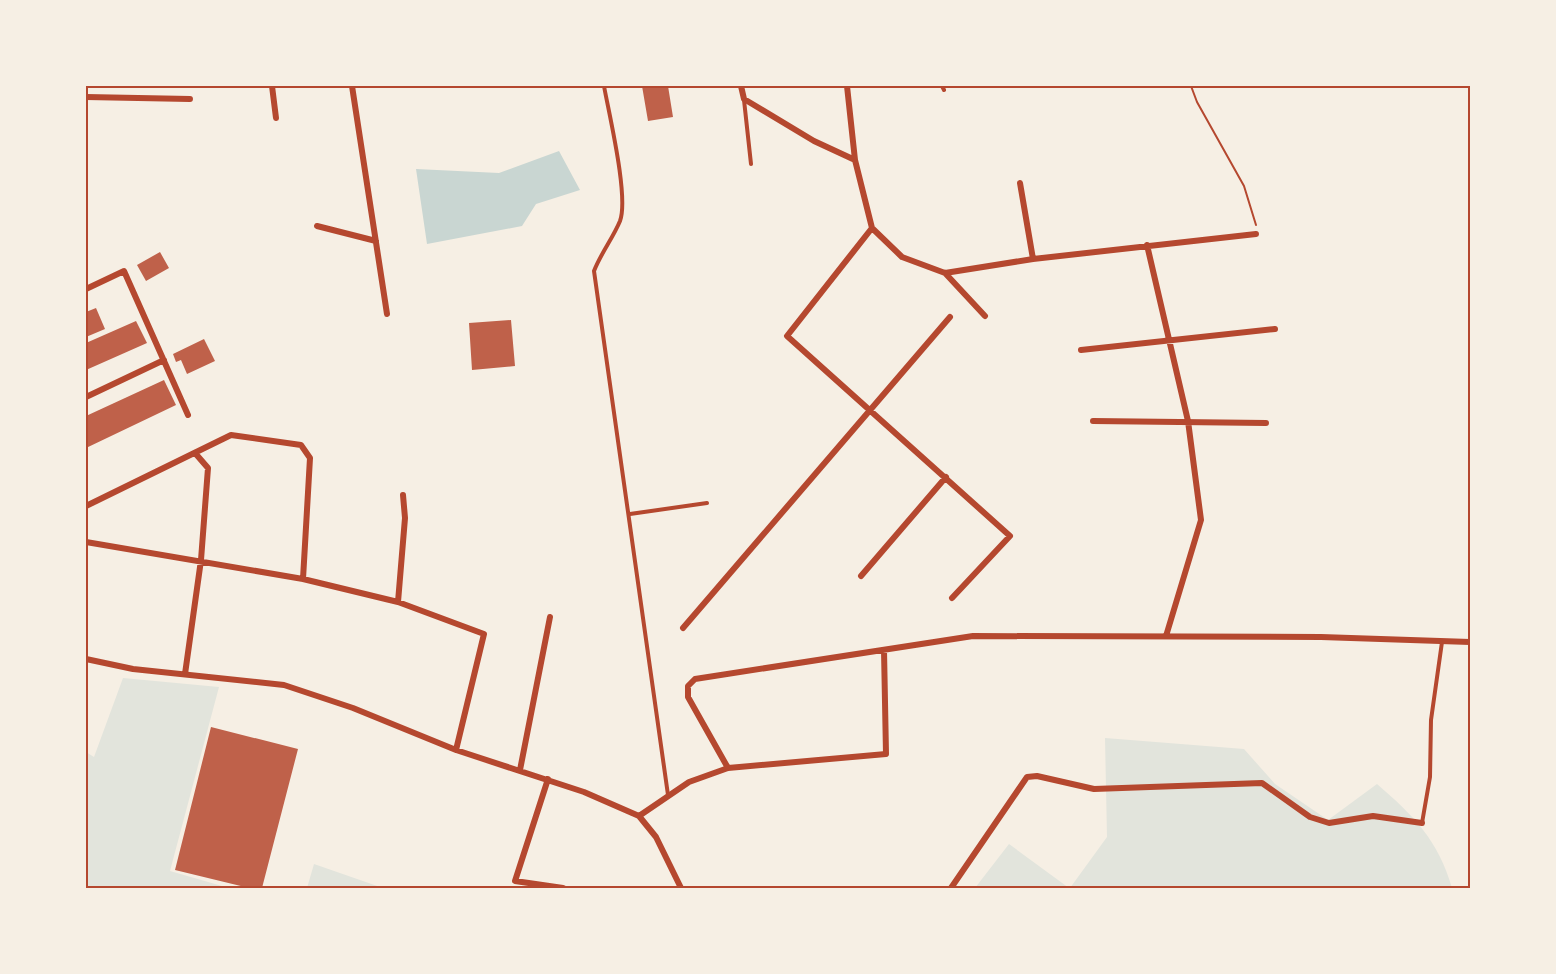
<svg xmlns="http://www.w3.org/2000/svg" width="1556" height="974" font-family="'Public Sans',sans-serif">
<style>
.green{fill:#e2e4dc}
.water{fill:#c9d6d2}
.building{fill:#bf614a}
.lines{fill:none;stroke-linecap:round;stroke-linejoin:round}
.path{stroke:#b5482f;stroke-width:2}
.service{stroke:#b5482f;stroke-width:4}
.minor{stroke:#b5482f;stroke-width:6}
.neatline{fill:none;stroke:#b5482f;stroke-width:2}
</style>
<rect width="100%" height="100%" fill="#f6efe4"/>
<path class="green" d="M123 678 219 687 170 871 222 886 221 888H86V752L94 757Z
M1105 738 1244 749 1275 784 1328 820 1377 784C1414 816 1438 840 1452 888H1070L1107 837Z
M1009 844 1069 888H975Z
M314 864 383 888H307Z"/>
<path class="water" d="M559 151 580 190 536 204 522 226 427 244 416 169 499 173Z"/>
<path class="building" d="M642 86H668L673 117 648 121Z
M160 252 169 268 146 281 137 265Z
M96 308 105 329 86 337V312Z
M511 320 515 366 472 370 469 323Z
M136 321 147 343 86 370V343Z
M204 339 215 361 187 374 181 360 176 362 173 354Z
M164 380 176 405 86 448V416Z
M211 727 298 749 262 888H249L175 870Z"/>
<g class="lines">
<path class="path" d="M1191 86 1197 102 1244 186 1256 225"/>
<path class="service" d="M604 86C609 114 629 197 620 221 613 238 601 253 594 271L668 795
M942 86 944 90
M744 100 751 164
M630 514 707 503
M1422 823 1430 777 1431 720 1442 642"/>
<path class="minor" d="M272 86 276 118
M352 86 387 314
M741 86 744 99 814 141 855 160 872 228 902 257 945 273 1033 259 1256 234
M847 86 855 160
M86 97 190 99
M1020 183 1033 259
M317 226 376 241
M872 228 787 336 1010 536 952 598
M1147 245 1188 421 1201 520 1166 636
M945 273 985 316
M86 289 124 271 188 415
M1081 350 1275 329
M86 397 164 360
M1093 421 1266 423
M86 506 231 435 301 445 310 458 303 579
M86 542 303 579 398 602 484 634 456 750
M861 576 946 477
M398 602 405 518 403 495
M683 628 950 317
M86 659 133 669 284 685 353 708 456 750 584 792 639 816 656 837 681 888
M185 674 201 560 208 468 195 453
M728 768 688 697V686L695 679 973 636 1321 637 1470 642
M520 770 550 617
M548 779 515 881 563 888
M639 816 689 782 728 768 886 754 884 650
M951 888 1027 777 1037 776 1094 789 1262 783 1310 817 1329 823 1373 816 1422 823"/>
</g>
<rect width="1556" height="974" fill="none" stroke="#f6efe4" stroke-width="174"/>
<rect x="87" y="87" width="1382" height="800" class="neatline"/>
</svg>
